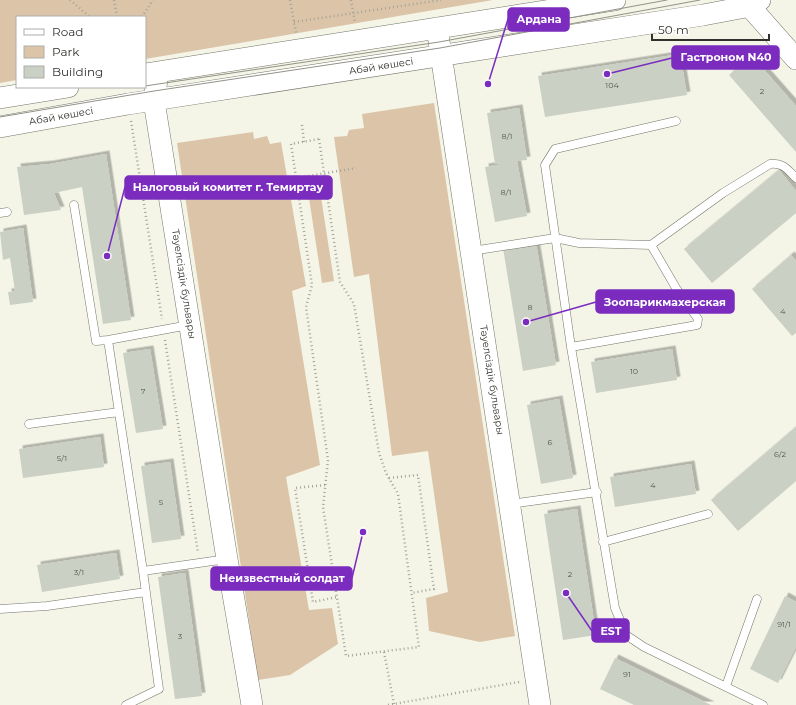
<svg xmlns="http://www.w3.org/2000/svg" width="796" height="705" font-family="Montserrat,sans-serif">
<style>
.green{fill:#dcc4a8}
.building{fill:#cad0c4;filter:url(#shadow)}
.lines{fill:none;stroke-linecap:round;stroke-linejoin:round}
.service-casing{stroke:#747569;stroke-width:9}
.tertiary-casing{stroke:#747569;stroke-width:22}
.path{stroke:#a3a499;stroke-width:2.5;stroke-dasharray:1 3;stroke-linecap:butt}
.service{stroke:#fff;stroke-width:8}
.tertiary{stroke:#fff;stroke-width:21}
.tram{stroke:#929289;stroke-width:1}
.labels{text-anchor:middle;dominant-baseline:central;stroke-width:4;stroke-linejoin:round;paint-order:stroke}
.number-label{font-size:8px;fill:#575952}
.street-label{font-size:10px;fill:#31312c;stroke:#fff}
.leader{fill:none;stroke:#7b2cbf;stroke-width:1.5}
.callout-dot{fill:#7b2cbf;stroke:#fff;stroke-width:1.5}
.callout{fill:#7b2cbf;stroke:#7b2cbf;stroke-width:1.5}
.callout-label{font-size:11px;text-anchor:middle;font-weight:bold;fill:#fff}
</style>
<defs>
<filter id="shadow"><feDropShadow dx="3.5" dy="-3.5" stdDeviation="0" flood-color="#0004"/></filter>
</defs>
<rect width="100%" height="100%" fill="#f4f5e7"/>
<path class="green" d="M0 0H493L145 59V17H17V80L0 83Z
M434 103 515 636 480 642 429 631 426 598 448 592 428 451 392 456 369 274 354 277 334 137 347 136 349 130 364 128 362 114Z
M253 132 254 139 267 136 270 144 281 142 306 286 292 291 320 465 286 477 309 610 332 608 338 644 290 675 258 680 177 143Z
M319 184 334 281 322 283 307 185Z"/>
<path class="building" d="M680 54 687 95 545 117 538 76Z
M751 55 796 106V152L729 75Z
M519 108 527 160 517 161 527 216 495 222 485 167 509 163 495 164 487 113Z
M106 154 131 320 103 324 82 187 54 193 61 210 24 215 17 167 50 164Z
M779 170 796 191V213L712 283 684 249Z
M23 228 33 302 10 305 8 292 15 291 10 258 3 260 0 232Z
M536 243 556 365 523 371 503 248Z
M791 255 796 261V333L792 336 752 289Z
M150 349 163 429 136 433 123 353Z
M672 349 677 380 596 393 591 362Z
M559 399 573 478 541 484 527 405Z
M796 427V481L738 531 711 500Z
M100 437 104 467 23 478 19 449Z
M170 462 181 539 152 543 141 466Z
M691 464 696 494 615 507 610 477Z
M577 509 596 635 563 640 544 514Z
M116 553 120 579 42 592 37 565Z
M185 573 202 696 175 699 158 577Z
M785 596 796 602V647L778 683 750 669Z
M615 658 711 705H634L600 689Z"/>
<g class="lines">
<g class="service-casing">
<path id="service" d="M676 121 555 149 545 165 571 347 615 608 626 635 644 647 763 705
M74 205 96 341 108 340
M0 213 7 212
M472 251 555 238 579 243 651 245 723 193 770 164C783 162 788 170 796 178
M571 347 697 325 698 319 676 288 651 245
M29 424 119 412
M510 504 597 492
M603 542 708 514
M143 571 227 559
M0 609 47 606 146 592
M726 686 757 599
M126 705 159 689 143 571 108 340 189 325"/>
</g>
<g class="tertiary-casing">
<path id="tertiary" d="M744 0 796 59
M437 28 540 705
M158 72 154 101 227 559 252 705
M145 74 615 0
M0 98 68 87
M0 127 128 104 703 15 751 6 760 0"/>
</g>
<path class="path" d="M70 0 90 17
M114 0 117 17
M290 0 296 33
M351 0 355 23
M142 17 153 0
M294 22 441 0
M131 121 162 319
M302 125 304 142
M319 139 340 282 354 304 379 453 386 473 398 494 419 647 346 656 323 507 328 460 306 307 312 285 291 144Z
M273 182 356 168
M165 340 198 553
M389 478 418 475 434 589 411 593
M325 485 295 488 313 602 337 597
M384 652 394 704
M388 705 519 682"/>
<use href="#service" class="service"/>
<use href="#tertiary" class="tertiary"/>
<path class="tram" d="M145 86 439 42 667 0
M0 117 154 91 440 48 700 0"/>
</g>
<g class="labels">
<g class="number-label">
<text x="612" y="85">104</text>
<text x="762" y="91">2</text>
<text x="507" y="136">8/1</text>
<text x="506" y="192">8/1</text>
<text x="530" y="307">8</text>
<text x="783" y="311">4</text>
<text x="634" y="371">10</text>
<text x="143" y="391">7</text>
<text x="550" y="442">6</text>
<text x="780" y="454">6/2</text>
<text x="62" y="458">5/1</text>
<text x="653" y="485">4</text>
<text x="161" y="502">5</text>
<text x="79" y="572">3/1</text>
<text x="570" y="574">2</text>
<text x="784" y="624">91/1</text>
<text x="180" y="636">3</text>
<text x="627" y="674">91</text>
</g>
<g class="street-label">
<text transform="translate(381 66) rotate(-9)">Абай көшесі</text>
<text transform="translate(61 116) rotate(-10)">Абай көшесі</text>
<text transform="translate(184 284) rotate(81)">Тәуелсіздік бульвары</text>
<text transform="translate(492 380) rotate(81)">Тәуелсіздік бульвары</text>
</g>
</g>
<path class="leader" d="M488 84L508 19M607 74L672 58M107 256L125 187M526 322L596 302M363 532L352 578M566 593L592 631"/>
<g class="callout-dot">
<circle cx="488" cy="84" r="4"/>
<circle cx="607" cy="74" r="4"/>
<circle cx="107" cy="256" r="4"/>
<circle cx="526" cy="322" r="4"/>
<circle cx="363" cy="532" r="4"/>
<circle cx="566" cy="593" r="4"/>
</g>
<g class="callout">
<rect x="508" y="8" width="61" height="23" rx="4"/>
<rect x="672" y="46" width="107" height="23" rx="4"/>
<rect x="125" y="176" width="207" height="23" rx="4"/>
<rect x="596" y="290" width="138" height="23" rx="4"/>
<rect x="211" y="567" width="141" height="23" rx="4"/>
<rect x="592" y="619" width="37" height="23" rx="4"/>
</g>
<g class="callout-label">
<text x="539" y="23">Ардана</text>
<text x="726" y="61">Гастроном N40</text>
<text x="228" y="191">Налоговый комитет г. Темиртау</text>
<text x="665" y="306">Зоопарикмахерская</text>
<text x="282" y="582">Неизвестный солдат</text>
<text x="611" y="635">EST</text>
</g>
<rect x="16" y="16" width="130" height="72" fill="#ffffff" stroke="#adadab"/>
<rect x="24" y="29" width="20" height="6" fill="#ffffff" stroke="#adadab"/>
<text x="52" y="36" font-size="12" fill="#31312c">Road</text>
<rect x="24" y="46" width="20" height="12" fill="#dcc4a8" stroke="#adadab"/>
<text x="52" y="56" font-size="12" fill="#31312c">Park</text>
<rect x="24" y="66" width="20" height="12" fill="#cad0c4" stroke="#adadab"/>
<text x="52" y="76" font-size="12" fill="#31312c">Building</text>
<path d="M652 34v6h117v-6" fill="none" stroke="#31312c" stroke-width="2"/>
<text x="658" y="34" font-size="12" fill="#31312c" stroke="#ffffff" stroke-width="3" paint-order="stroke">50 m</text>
</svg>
